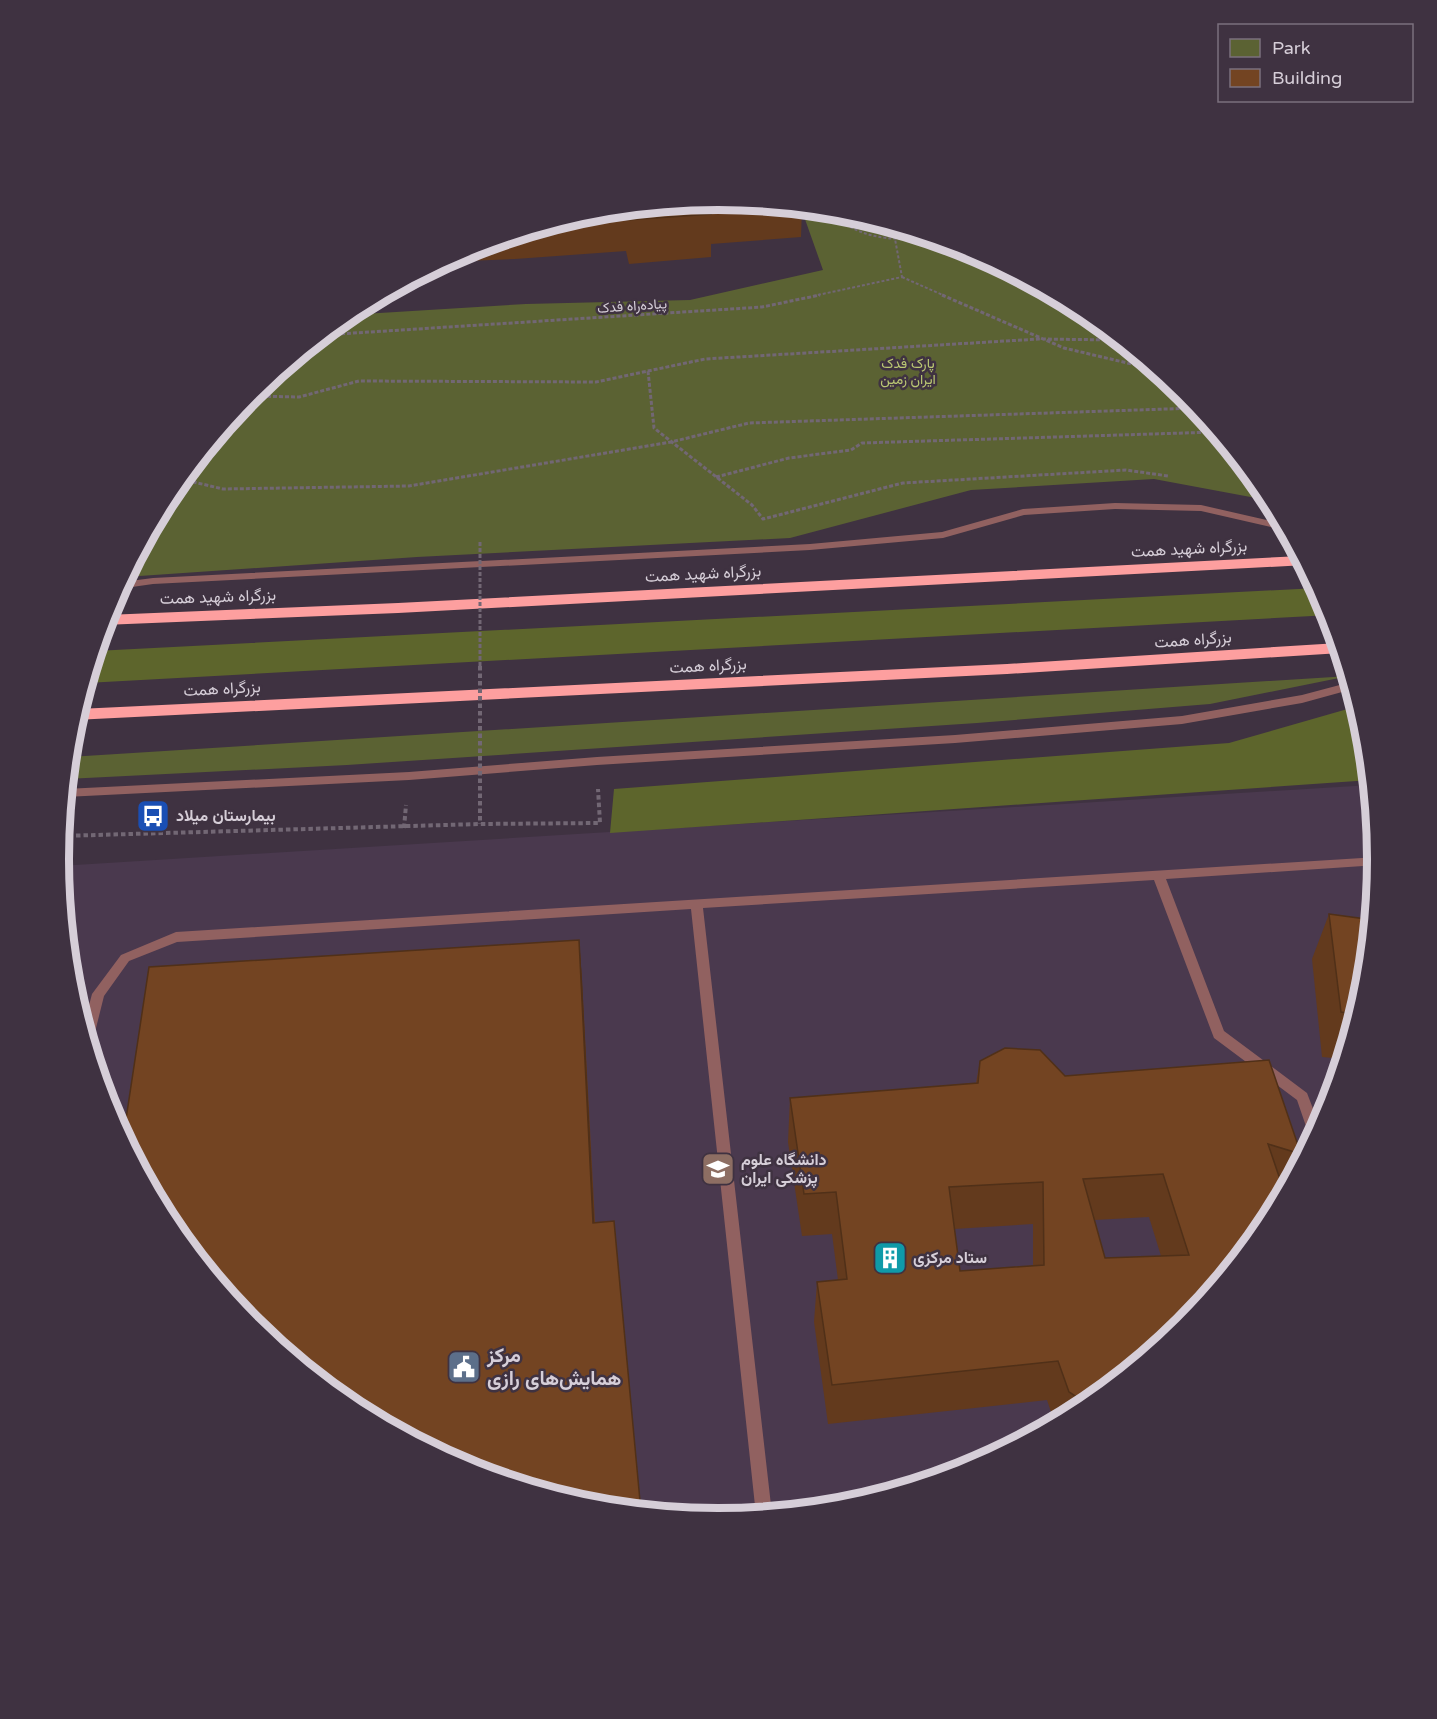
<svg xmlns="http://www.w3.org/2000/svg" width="1437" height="1719" font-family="'Varela Round',Vazirmatn,sans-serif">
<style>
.built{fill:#4a394e}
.green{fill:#5b6233}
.forest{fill:#5d652c}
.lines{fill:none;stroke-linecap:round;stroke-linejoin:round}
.path-far2{stroke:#726774;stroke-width:2;stroke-dasharray:3 2;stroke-linecap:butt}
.path-far1{stroke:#726774;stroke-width:3;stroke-dasharray:4 2;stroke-linecap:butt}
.path{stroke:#726774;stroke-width:4;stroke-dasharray:4.5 3;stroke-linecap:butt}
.lane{fill:#916160;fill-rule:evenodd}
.highway{fill:#fd9f9f;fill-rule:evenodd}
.path-bridge-far1{stroke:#726774;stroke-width:3;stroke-dasharray:4 2;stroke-linecap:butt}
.path-bridge{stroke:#726774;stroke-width:4;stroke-dasharray:4.5 3;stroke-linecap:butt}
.wall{fill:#633a1d;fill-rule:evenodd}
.shaded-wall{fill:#503018}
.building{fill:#734422;stroke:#503018;stroke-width:1.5;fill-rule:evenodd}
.labels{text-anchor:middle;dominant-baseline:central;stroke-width:5;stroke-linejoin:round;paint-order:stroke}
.far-street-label{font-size:14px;fill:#d6ced8;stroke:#3f3241}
.far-park-label{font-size:14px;fill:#bbc873;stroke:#3f3241}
.street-label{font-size:16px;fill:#d6ced8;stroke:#3f3241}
.poi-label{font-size:16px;font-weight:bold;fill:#d6ced8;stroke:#3f3241;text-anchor:start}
.near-poi-label{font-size:20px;font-weight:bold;fill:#d6ced8;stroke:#3f3241;text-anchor:start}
.rim{fill:none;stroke:#d6ced8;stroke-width:8}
</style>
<rect width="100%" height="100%" fill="#3f3241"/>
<path class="built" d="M1371 785 1378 860 1366 989 1328 1112 1267 1226 1085 1408 971 1469 847 1507 718 1519 589 1507 170 1226 109 1112 71 988 59 866Z"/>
<path class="green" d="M801 208 848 212 971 250 1085 311 1185 393 1272 501 1154 479 971 490 790 538 417 557 125 577 170 493 252 393 347 315 526 304 690 300 823 270Z
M1349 676 1210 704 977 723 347 765 66 779 69 757Z"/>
<path class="forest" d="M1318 588 1331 615 86 683 95 651Z
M1358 706 1366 731 1371 780 610 833 614 789 1229 743Z"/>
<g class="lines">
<path class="path-far2" d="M831 211C855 240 897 241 932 238
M902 277 945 296
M813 296 902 277 895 239"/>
<path class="path-far1" d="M942 295 1064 348 1157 370
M323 335 762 307 820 295
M648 371 654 428 752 505 763 519 903 483 1126 470 1168 476
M249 396 299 397 359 381 596 382 705 359 1039 339 1120 340
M716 477 789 458 851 450 862 443 1217 432
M181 479 223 489 409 486 671 442 749 423 1197 408
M1256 489 1265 490"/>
<path class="path" d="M404 828 406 805
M61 836 480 824 600 823 598 789"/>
<path class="lane" d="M1115 503 1201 505 1284 524 1288 531 1201 511 1115 509 1024 515 943 538 810 550 153 584 118 589 122 582 153 578 810 544 942 532 1023 509Z
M1351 682 1353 689 1302 703 1182 724 955 743 597 765 409 780 65 797V789L409 772 597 757 955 735 1182 716 1302 695Z
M1378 857V865L1166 879 1224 1031 1307 1093 1320 1127 1313 1140 1309 1135 1297 1100 1214 1038 1154 880 703 908 772 1514 756 1515 691 909 177 942 129 961 104 996 92 1044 88 1045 83 1028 92 994 121 955 176 932Z"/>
<path class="highway" d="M1301 556 1306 565 398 613 103 625 106 615 398 603Z
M1339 643 1341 653 1007 674 74 720 78 709 1007 664Z"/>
<path class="path-bridge-far1" d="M480 542V667"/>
<path class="path-bridge" d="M480 666V824"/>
</g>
<path class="wall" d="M719 200 802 208 801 237 711 244V257L629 264 626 251 515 259 443 262 466 250 590 212Z
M1329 914 1366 989 1344 1059 1322 1057 1312 959Z
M579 940 582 980 595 1222 614 1221 641 1512 589 1507Z
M980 1061 1065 1076 1301 1154 1284 1193 1185 1326 1085 1408 1055 1424 1047 1400 828 1424 814 1322 817 1282 838 1280 832 1234 802 1236 788 1142 790 1098 976 1083ZM1149 1217 1161 1256 1105 1258 1094 1220ZM1033 1224V1266L960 1271 954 1229Z"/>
<path class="shaded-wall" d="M579 940 582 980 596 1259 593 1223Z"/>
<path class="building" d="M719 200H720L707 201 711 214 627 220 624 209Z
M1329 914 1373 920 1366 989 1358 1014 1341 1012Z
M579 940 593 1223 614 1221 640 1501 591 1507 466 1469 352 1408 252 1326 170 1226 123 1139 149 967Z
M1005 1048 1040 1050 1065 1076 1269 1060 1301 1154 1268 1144 1285 1194 1267 1226 1185 1326 1089 1405 1069 1392 1058 1361 832 1385 817 1282 847 1279 836 1192 804 1194 790 1098 978 1083 980 1061ZM1163 1174 1189 1255 1105 1258 1083 1179ZM1043 1182 1044 1265 960 1271 949 1187Z"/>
<defs>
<g id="bus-square" transform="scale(1.725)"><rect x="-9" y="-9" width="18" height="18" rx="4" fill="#1a4fb4" stroke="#3f3241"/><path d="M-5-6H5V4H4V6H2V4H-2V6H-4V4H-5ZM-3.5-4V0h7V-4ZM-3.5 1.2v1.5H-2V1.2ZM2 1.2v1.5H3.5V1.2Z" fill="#fff"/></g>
<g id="university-square" transform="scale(1.725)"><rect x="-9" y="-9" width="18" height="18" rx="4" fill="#8d6e63" stroke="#3f3241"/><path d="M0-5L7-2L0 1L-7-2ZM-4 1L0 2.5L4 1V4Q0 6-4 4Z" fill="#fff"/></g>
<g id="building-square" transform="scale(1.725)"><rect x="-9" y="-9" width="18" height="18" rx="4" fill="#0f9aa8" stroke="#3f3241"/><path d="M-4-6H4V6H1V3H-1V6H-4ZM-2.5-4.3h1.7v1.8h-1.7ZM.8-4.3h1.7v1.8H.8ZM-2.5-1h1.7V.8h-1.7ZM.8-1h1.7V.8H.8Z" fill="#fff"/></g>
<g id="civic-square" transform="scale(1.725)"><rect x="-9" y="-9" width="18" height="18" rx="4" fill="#5c6f8a" stroke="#3f3241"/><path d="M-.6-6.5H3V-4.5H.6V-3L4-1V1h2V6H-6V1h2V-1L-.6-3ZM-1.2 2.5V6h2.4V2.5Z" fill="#fff"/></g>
</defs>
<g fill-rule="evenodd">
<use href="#bus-square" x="153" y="816"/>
<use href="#university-square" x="718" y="1169"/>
<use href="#building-square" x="890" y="1258"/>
<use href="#civic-square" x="464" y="1367"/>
</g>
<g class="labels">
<g class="far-street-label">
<text transform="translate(632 306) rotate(-4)">پیاده‌راه فدک</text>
</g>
<g class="far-park-label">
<text x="908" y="363">پارک فدک<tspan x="908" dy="16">ایران زمین</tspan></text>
</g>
<g class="street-label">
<text transform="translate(1189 549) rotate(-3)">بزرگراه شهید همت</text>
<text transform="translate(703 574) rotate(-3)">بزرگراه شهید همت</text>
<text transform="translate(218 597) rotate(-2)">بزرگراه شهید همت</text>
<text transform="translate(1193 640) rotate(-4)">بزرگراه همت</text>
<text transform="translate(708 666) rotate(-3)">بزرگراه همت</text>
<text transform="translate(222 689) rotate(-3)">بزرگراه همت</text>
</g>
<g class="poi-label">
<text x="176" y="816">بیمارستان میلاد</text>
<text x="741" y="1160">دانشگاه علوم<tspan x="741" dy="18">پزشکی ایران</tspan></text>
<text x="913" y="1258">ستاد مرکزی</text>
</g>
<g class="near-poi-label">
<text x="487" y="1356">مرکز<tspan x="487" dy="23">همایش‌های رازی</tspan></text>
</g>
</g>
<path d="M0 0H1437V1719H0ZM69 859a649 649 0 1 1 1298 0a649 649 0 1 1-1298 0Z" fill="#3f3241" fill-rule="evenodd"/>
<path class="rim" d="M69 859a649 649 0 1 1 1298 0a649 649 0 1 1-1298 0Z"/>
<rect x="1218" y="24" width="195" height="78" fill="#3f3241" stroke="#7b707d" stroke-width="1.5"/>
<rect x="1230" y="39" width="30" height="18" fill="#5b6233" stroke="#7b707d" stroke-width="1.5"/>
<text x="1272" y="54" font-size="18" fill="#d6ced8">Park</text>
<rect x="1230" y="69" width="30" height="18" fill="#734422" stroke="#7b707d" stroke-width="1.5"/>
<text x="1272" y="84" font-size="18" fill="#d6ced8">Building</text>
</svg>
